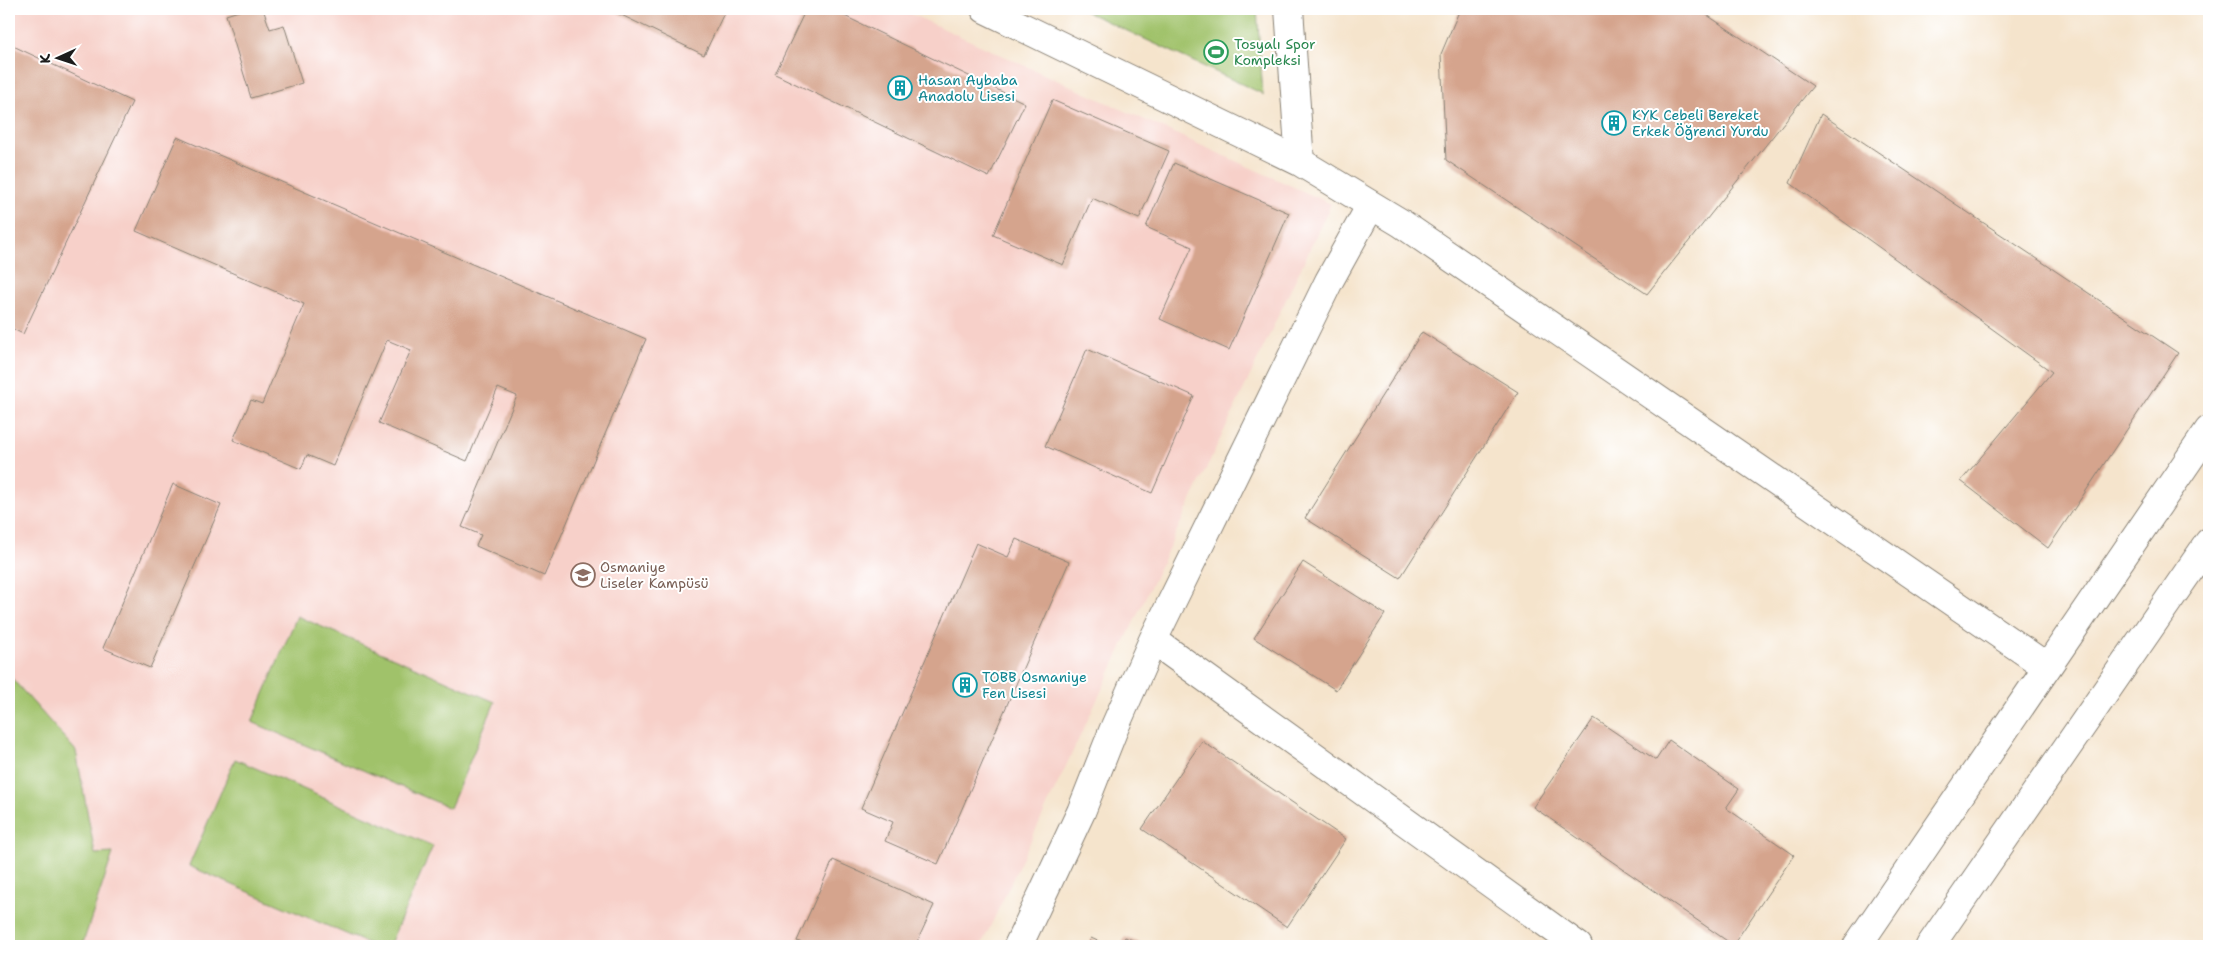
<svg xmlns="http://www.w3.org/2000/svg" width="2218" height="955" font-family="'Shantell Sans',sans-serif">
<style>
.built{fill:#f7d0c9}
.green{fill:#a0c26b;stroke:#5e6f44}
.building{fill:#d5a48d}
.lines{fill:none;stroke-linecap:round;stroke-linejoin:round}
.minor-casing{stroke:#888074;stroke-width:30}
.minor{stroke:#fff;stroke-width:28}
.labels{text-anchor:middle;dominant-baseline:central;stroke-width:4;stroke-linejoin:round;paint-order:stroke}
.leisure-label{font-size:14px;fill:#27864d;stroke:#fff;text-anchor:start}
.culture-label{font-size:14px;fill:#0d838f;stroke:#fff;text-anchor:start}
.education-label{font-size:14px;fill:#785e54;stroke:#fff;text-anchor:start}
</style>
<rect width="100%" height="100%" fill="#fff"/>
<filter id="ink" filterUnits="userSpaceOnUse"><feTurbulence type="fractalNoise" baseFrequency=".02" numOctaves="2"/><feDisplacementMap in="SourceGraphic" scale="10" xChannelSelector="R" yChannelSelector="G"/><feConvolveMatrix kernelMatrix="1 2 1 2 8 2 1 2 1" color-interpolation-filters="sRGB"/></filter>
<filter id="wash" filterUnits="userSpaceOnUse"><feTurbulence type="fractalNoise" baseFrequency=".0096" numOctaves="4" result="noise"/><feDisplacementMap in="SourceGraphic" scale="20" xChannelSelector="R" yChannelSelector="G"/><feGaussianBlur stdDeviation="1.12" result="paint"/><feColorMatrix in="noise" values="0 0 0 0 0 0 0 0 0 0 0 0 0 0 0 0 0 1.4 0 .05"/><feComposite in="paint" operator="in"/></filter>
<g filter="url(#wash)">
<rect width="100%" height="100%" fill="#f5e4cc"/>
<path class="built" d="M9 9H900L1331 204 981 946H9Z"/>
<path class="green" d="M1080 9H1257L1263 95V94Z
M297 616 495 702 450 808 252 722Z
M9 675 76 751 95 854 113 853 82 946H9Z
M235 759 433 846 389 946H374L189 866Z"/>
<g id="blocks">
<path class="building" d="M245 9H263L270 29 284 25 302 83 251 98 226 15Z
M609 9H726L704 55Z
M806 9H830L1025 103 989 177 775 74Z
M1460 9H1698L1813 86 1647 294 1446 160 1441 54Z
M9 44 132 102 23 334 9 327Z
M1052 100 1169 151 1139 219 1092 198 1063 265 993 235Z
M1821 114 2178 353 2048 548 1961 481 2052 372 1790 183Z
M177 137 646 339 544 576 476 546 481 535 462 527 517 396 498 388 467 461 379 423 411 350 387 340 333 466 307 455 301 469 233 440 251 400 262 404 304 304 136 231Z
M1174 163 1289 213 1229 350 1160 319 1192 247 1146 227Z
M1422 332 1518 392 1400 578 1305 518Z
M1087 349 1194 396 1152 493 1045 446Z
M173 484 221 505 150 668 103 648Z
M1016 539 1069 562 938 864 885 841 893 822 861 808 976 543 1008 557Z
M1303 562 1385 614 1336 690 1254 638Z
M1594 718 1656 760 1669 740 1739 789 1726 808 1794 855 1733 945 1533 807Z
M1202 741 1346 839 1287 927 1142 829Z
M833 860 934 905 915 946H809L797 941Z
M1125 937 1147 946H1121Z
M1091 938 1109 946H1088Z"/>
</g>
</g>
<g filter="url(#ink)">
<use href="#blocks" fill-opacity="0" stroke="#888074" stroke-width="1"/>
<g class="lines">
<g class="minor-casing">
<path id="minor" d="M985 9 1300 162 1401 223 2047 667
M1289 9 1300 162
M1153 640 1578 946
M1018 946 1081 812 1113 731 1153 640 1329 281 1371 205
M1857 946 2209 430
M1930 946 2209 542"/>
</g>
<use href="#minor" class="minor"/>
</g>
</g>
<defs>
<g id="stadium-ring" transform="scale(1.25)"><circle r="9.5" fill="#fff" stroke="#2e9e5b" stroke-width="1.5"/><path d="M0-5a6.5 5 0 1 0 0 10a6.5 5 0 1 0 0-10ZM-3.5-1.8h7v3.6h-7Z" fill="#2e9e5b"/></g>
<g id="building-ring" transform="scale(1.25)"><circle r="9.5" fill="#fff" stroke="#0f9aa8" stroke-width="1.5"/><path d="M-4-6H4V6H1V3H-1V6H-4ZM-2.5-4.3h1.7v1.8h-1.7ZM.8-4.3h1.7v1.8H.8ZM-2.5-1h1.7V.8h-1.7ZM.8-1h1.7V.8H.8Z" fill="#0f9aa8"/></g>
<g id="school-ring" transform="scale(1.25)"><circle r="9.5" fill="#fff" stroke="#8d6e63" stroke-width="1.5"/><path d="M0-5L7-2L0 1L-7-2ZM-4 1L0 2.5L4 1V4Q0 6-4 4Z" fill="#8d6e63"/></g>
</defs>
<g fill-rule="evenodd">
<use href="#stadium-ring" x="1216" y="52"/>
<use href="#building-ring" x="900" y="88"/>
<use href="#building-ring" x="1614" y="123"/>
<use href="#school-ring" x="583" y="575"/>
<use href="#building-ring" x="965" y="685"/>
</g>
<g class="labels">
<g class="leisure-label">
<text x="1234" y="44">Tosyalı Spor<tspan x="1234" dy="16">Kompleksi</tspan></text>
</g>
<g class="culture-label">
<text x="918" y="80">Hasan Aybaba<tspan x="918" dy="16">Anadolu Lisesi</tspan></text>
<text x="1632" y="115">KYK Cebeli Bereket<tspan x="1632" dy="16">Erkek Öğrenci Yurdu</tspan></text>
<text x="982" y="677">TOBB Osmaniye<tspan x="982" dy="16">Fen Lisesi</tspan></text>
</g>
<g class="education-label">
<text x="600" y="567">Osmaniye<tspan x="600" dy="16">Liseler Kampüsü</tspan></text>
</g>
</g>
<rect width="2218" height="955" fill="none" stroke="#fff" stroke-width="30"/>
<g transform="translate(58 58) rotate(267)" stroke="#ffffff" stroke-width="4" paint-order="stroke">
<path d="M0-4L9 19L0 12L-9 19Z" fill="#1c1c1c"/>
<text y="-8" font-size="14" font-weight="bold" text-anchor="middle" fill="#1c1c1c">K</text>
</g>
</svg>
